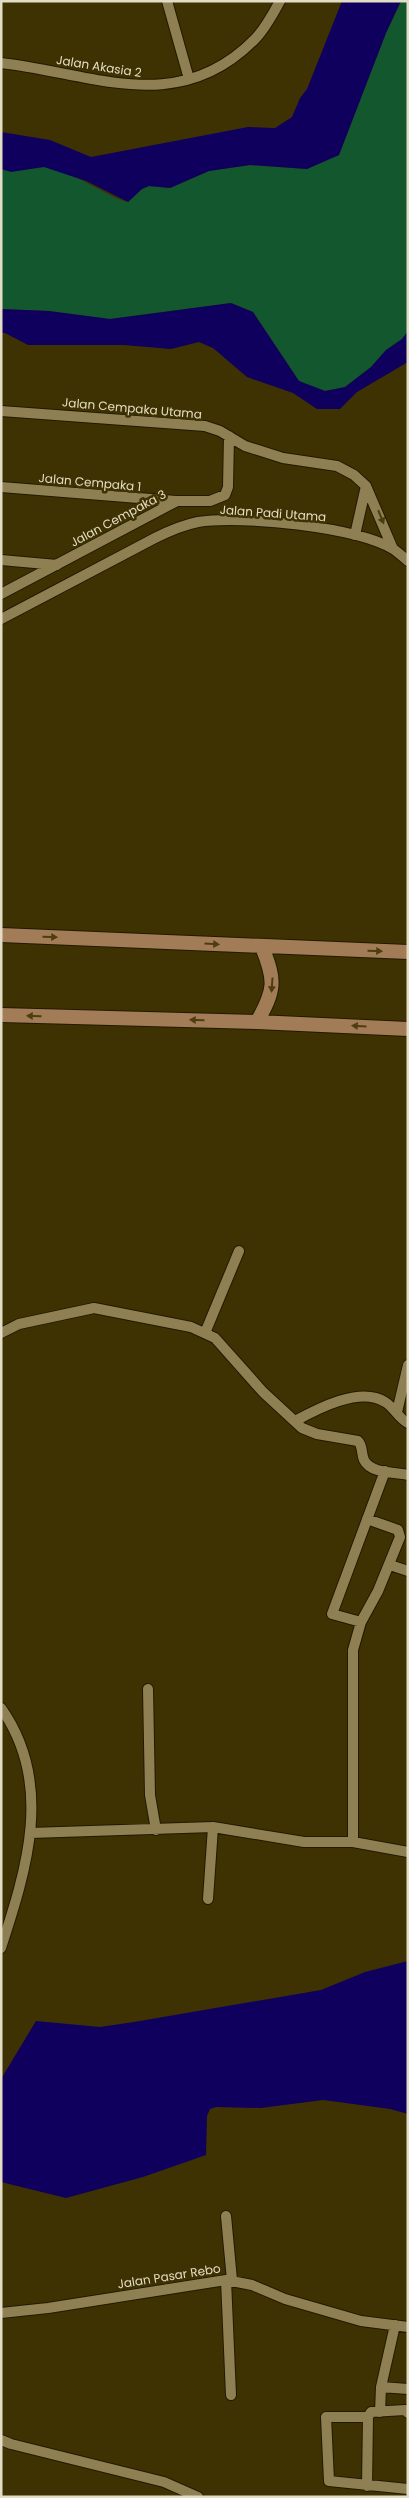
<svg xmlns="http://www.w3.org/2000/svg" width="409" height="2498" font-family="Poppins,sans-serif">
<style>
.green{fill:#13572f}
.water{fill:#0f005d}
.lines{fill:none;stroke-linecap:round;stroke-linejoin:round}
.street-casing{stroke:#211a04;stroke-width:12}
.secondary-casing{stroke:#211a04;stroke-width:16}
.street{stroke:#8e8053;stroke-width:10}
.secondary{stroke:#a17c57;stroke-width:14}
.oneway{fill:#4b3e0e}
.oneway2{fill:#4e3d0f}
.labels{text-anchor:middle;dominant-baseline:central;stroke-width:5;stroke-linejoin:round;paint-order:stroke}
.street-label{font-size:12px;fill:#e4ddc5;stroke:#3f3202}
</style>
<rect width="100%" height="100%" fill="#3f3202"/>
<path class="green" d="M401 1H408V331L402 339 386 350 371 367 345 387 325 391 299 381 253 312 231 303 110 319 49 311 1 309V169C17 173 29 166 44 167 74 170 103 196 128 202L142 189 149 186 170 188 209 171 250 165 307 169 339 155 386 33Z"/>
<path class="water" d="M342 1H401L386 33 339 155 307 169 250 165 209 171 170 188 149 186 142 189 128 202 86 181 44 167 11 172 1 169V132L50 140 91 157 248 127 275 128 292 117 300 98 307 89Z
M231 303 253 312 299 381 325 391 345 387 371 367 386 350 402 339 408 331V362L357 392 340 409H317L293 393 247 377 213 348 199 342 171 349 124 345H28L5 333H1V309L49 311 110 319Z
M408 1961V2114L390 2109 323 2100 261 2108 216 2107 210 2109 207 2116 206 2155 143 2177 66 2198 1 2182V2079L36 2021 100 2027 134 2022 321 1990 365 1972Z"/>
<g class="lines">
<g class="street-casing">
<path id="street" d="M167 1 189 79
M1 63C92 73 178 118 255 39 265 29 273 14 280 1
M1 411 205 426 220 431 245 446 283 458 337 466 354 475 366 486 393 549
M1 487 176 501
M355 535 366 486
M1 560 57 565
M1 594 177 501H210L225 495 228 487 229 436
M1 619 155 538C169 531 183 525 198 522 241 515 356 527 393 549 398 552 403 557 408 561
M1 1333 19 1324 94 1308 191 1327 215 1338 263 1392 302 1428 317 1434 358 1441C363 1446 361 1453 364 1460 371 1474 395 1472 408 1475
M205 1333 239 1251
M397 1412 408 1365
M295 1421C317 1409 360 1386 385 1402 394 1407 399 1419 408 1423
M390 1565 408 1571
M361 1622 332 1614 385 1471
M148 1689 150 1795 156 1830
M1 1708C54 1783 27 1868 1 1948
M30 1833 213 1827 304 1842H353L408 1852
M353 1842V1650L361 1622 378 1591 400 1537 398 1530 367 1519
M208 1899 213 1827
M226 2216 232 2280
M226 2280 231 2395
M1 2313 48 2308 226 2280 252 2285 285 2299 361 2321 408 2327
M381 2387 408 2389
M380 2412 381 2387 395 2325
M368 2417H326L329 2481 408 2489
M1 2440 11 2444 164 2482 198 2497
M367 2486 368 2417 371 2412 405 2410 408 2413"/>
</g>
<g class="secondary-casing">
<path id="secondary" d="M1 935 408 952
M1 1015 257 1022 408 1029
M257 1022C275 990 276 981 262 947"/>
</g>
<use href="#street" class="street"/>
<use href="#secondary" class="secondary"/>
</g>
<defs><path id="oneway-solid" d="M-6-.8H1V-3.2L6.5 0L1 3.2V.8H-6Z" transform="scale(1.25)"/></defs>
<use class="oneway" href="#oneway-solid" transform="translate(381 517) rotate(68)"/>
<g class="oneway2">
<use href="#oneway-solid" transform="translate(50 937) rotate(2)"/>
<use href="#oneway-solid" transform="translate(212 944) rotate(3)"/>
<use href="#oneway-solid" transform="translate(375 951) rotate(2)"/>
<use href="#oneway-solid" transform="translate(272 985) rotate(94)"/>
<use href="#oneway-solid" transform="translate(34 1016) rotate(-179)"/>
<use href="#oneway-solid" transform="translate(197 1020) rotate(-179)"/>
<use href="#oneway-solid" transform="translate(359 1026) rotate(-177)"/>
</g>
<g class="labels">
<g class="street-label">
<text transform="translate(99 66) rotate(9)">Jalan Akasia 2</text>
<text transform="translate(132 408) rotate(5)">Jalan Cempaka Utama</text>
<text transform="translate(90 482) rotate(5)">Jalan Cempaka 1</text>
<text transform="translate(273 513) rotate(4)">Jalan Padi Utama</text>
<text transform="translate(118 518) rotate(-28)">Jalan Cempaka 3</text>
<text transform="translate(169 2276) rotate(-9)">Jalan Pasar Rebo</text>
</g>
</g>
<rect width="409" height="2498" fill="none" stroke="#e4ddc5" stroke-width="5"/>
</svg>
